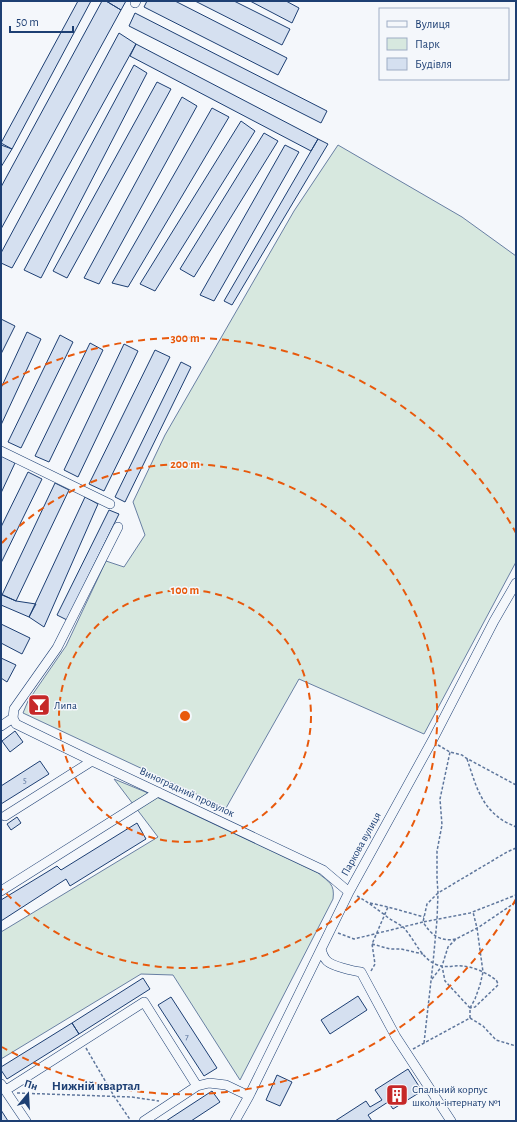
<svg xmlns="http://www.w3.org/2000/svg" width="517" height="1122" font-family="'Alegreya Sans',sans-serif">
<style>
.green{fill:#d7e8df;stroke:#687fa3}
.building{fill:#d5e0f0;stroke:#1d3f73}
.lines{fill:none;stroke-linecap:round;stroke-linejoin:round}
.minor-casing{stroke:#1d3f73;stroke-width:10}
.path{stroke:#5e769c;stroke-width:1.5;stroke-dasharray:3 2;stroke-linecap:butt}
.minor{stroke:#f4f7fb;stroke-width:9}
.ring{fill:none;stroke:#e8590c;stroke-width:2;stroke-dasharray:7 5}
.labels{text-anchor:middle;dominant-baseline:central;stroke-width:3;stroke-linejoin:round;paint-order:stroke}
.number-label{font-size:9px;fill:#4b6792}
.poi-label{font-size:11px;fill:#1d3f73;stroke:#f4f7fb;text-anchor:start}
.street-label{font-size:11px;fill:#1d3f73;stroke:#f4f7fb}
.quarter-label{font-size:13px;font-weight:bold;fill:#1d3f73;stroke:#f4f7fb}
.centre{fill:#e8590c;stroke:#f4f7fb;stroke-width:2}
.ring-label{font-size:12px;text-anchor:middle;font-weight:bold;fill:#e8590c;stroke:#f4f7fb;stroke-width:3;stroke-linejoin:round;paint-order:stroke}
</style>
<rect width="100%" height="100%" fill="#f4f7fb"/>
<path class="green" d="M338 145 462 217 516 256V562L424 734 299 679 226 808 23 713 28 701 66 646 106 561 124 567 145 535 133 502 165 435 294 211Z
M114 779 148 793 318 873C329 882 335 884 333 899L240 1080 173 975 141 974 1 1059V932L158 837Z"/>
<path class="building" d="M78 1H91L12 149 1 145V143Z
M102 1H106L121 10 1 229V187Z
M106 1H126L121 10Z
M147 1H175L287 58 278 75 144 7Z
M195 1H234L290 29 282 45Z
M250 1H286L299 8 292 23Z
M135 13 327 111 321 123 129 26Z
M119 33 136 44 12 268 1 263V253Z
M136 44 318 139 311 151 130 56Z
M134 65 147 73 41 278 24 270Z
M157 82 171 89 67 278 53 271Z
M182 97 197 106 99 284 84 278Z
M212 108 229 117 128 287 112 283Z
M241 121 255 131 155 291 140 284Z
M264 133 278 141 194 277 180 269Z
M318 139 328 144 232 305 224 301Z
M1 143 12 149 1 167Z
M285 145 299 152 214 301 200 295Z
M1 319 15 326 1 354Z
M27 332 41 339 1 425V388Z
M60 335 73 342 21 448 8 442Z
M90 343 103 350 49 462 35 456Z
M124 344 138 351 78 477 64 470Z
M155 350 170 357 104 491 89 484Z
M181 362 191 367 125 502 115 497Z
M1 456 15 463 1 493Z
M28 472 42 479 1 563V527Z
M55 483 69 490 16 601 2 595Z
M85 497 98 504 44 627 29 617Z
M109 510 119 514 67 620 57 615Z
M1 594 16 601 36 604 29 617 1 605Z
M1 624 30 638 22 654 1 643Z
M1 658 16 665 7 682 1 678Z
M15 731 23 742 10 752 2 741Z
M40 761 49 774 1 804V786Z
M17 817 21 823 11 830 7 824Z
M137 823 146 839 70 886 66 879 1 921V900L57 866 61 870Z
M143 978 150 989 79 1034 72 1023Z
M358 996 367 1010 330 1034 321 1020Z
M171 997 217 1068 204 1076 158 1005Z
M72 1023 79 1034 7 1079 1 1070V1067Z
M408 1069 422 1091 393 1109 388 1102 368 1115 372 1121H335L366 1101 370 1107 382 1100 375 1090Z
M277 1075 292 1082 280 1106 266 1100Z
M212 1091 220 1102 191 1121H166Z
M1 1110 8 1121H1Z"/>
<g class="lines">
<g class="minor-casing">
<path id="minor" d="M135 3 136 1
M1 451 110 504
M13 718 16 724 92 761 323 870 349 892
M1 726 13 718 14 709 57 648 118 527
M5 816 92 761
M1 891 158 792
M321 949C322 953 324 958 327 961 332 966 353 971 361 972L396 1037 451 1121
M1 1084 26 1121
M197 1086 209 1083 226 1085 249 1096
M6 1090 144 1002 197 1086 144 1121
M235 1121 249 1096 349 892 432 741 494 621 516 583"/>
</g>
<path class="path" d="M438 745 450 752 462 755 466 758 516 785
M467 759C474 779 479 802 497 816 502 821 510 824 516 827
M516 848 507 852 438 893 427 904 423 922 470 913 516 895
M357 896C368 902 375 908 385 915 390 920 398 923 403 927 414 938 420 957 435 964 446 969 452 965 462 966 472 966 489 974 496 980 497 981 498 984 498 985L475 1007 470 1008
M370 903 388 907 424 917
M338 933 354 939 423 922C431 935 440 942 456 939
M372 944 390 949H401L423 954
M371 971 375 964 372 944 388 907
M432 979 442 966
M470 1008 445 981 442 966 448 947 456 939 479 927 516 902
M470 1018 483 1026 496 1040 516 1046
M424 1043 433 963 437 920 438 893 437 878V851L442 825 440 799 450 752
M86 1048 114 1096 131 1121
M413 1049 470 1018V1008L475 999 480 985 483 972 477 928 473 912
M17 1093 132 1097 159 1101"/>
<use href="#minor" class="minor"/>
</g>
<g class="ring">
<circle cx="185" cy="716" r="126"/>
<path d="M2 543A252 252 0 1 1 2 889"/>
<path d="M516 899A378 378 0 0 1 2 1047M2 385A378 378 0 0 1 516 533"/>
</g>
<defs>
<g id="bar-square" transform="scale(1.15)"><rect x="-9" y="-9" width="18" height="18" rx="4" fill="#c62828" stroke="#f4f7fb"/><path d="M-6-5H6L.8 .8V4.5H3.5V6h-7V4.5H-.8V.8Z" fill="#fff"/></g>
<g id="building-square" transform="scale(1.15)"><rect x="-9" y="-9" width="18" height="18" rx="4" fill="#c62828" stroke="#f4f7fb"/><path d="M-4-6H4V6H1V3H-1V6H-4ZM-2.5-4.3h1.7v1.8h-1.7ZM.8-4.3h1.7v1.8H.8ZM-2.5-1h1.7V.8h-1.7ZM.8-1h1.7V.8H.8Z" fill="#fff"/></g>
</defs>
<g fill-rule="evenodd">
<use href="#bar-square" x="39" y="705"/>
<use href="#building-square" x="397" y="1095"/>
</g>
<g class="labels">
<g class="number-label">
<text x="25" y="780">5</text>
<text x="187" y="1037">7</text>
</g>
<g class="poi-label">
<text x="54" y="705">Липа</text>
<text x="412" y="1089">Спальний корпус<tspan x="412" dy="13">школи-інтернату №1</tspan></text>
</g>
<g class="street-label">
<text transform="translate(187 792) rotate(25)">Виноградний провулок</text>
<text transform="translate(361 844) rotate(-61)">Паркова вулиця</text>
</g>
<g class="quarter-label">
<text x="96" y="1086">Нижній квартал</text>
</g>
</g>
<circle cx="185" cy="716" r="6" class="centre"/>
<g class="ring-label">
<text x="185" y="342">300 m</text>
<text x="185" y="468">200 m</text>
<text x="185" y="594">100 m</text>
</g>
<rect width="517" height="1122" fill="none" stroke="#1d3f73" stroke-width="4"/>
<rect x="379" y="8" width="130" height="72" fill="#f4f7fb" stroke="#9eadc5"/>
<rect x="387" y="21" width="20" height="6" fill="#f4f7fb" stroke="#9eadc5"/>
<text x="415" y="28" font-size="12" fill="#1d3f73">Вулиця</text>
<rect x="387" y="38" width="20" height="12" fill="#d7e8df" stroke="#9eadc5"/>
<text x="415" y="48" font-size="12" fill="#1d3f73">Парк</text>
<rect x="387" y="58" width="20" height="12" fill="#d5e0f0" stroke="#9eadc5"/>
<text x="415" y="68" font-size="12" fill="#1d3f73">Будівля</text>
<g transform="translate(28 1094) rotate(18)" stroke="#f4f7fb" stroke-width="3" paint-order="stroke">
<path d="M0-3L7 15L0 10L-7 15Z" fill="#1d3f73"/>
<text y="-6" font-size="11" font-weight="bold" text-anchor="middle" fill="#1d3f73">Пн</text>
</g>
<path d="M10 26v6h63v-6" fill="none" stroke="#1d3f73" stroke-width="2"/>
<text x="16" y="26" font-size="12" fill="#1d3f73" stroke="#f4f7fb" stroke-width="3" paint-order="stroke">50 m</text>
</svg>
